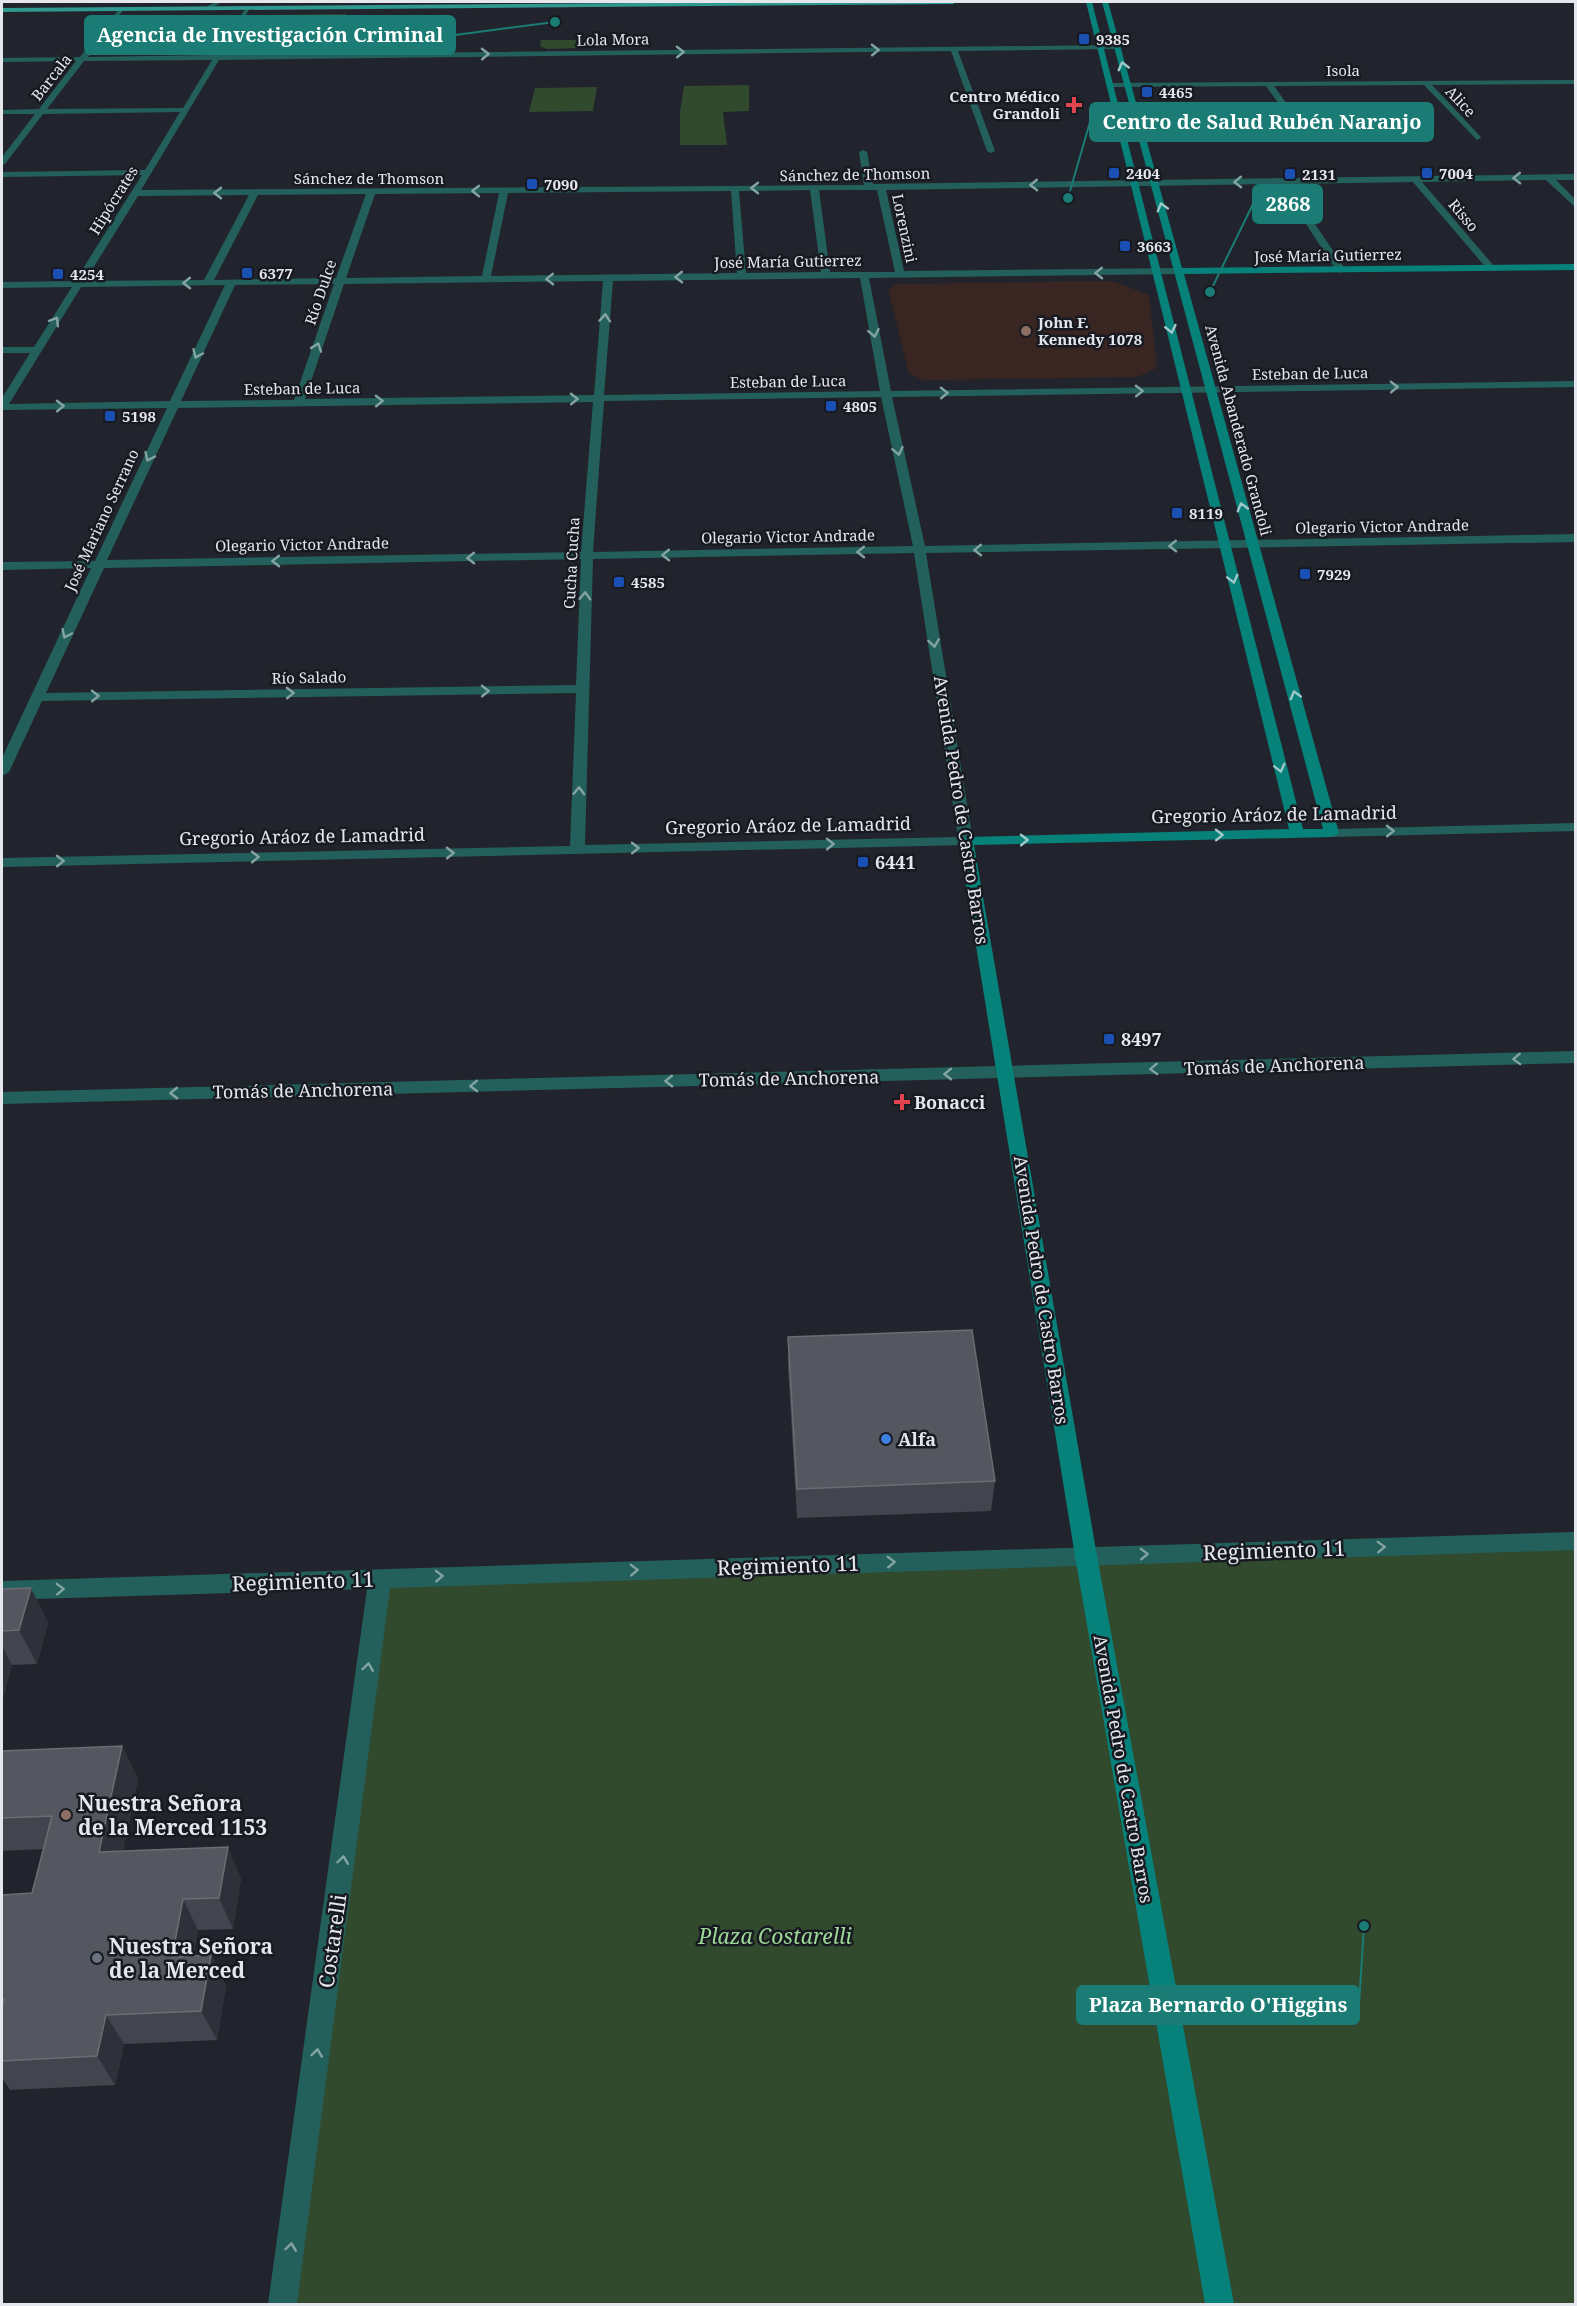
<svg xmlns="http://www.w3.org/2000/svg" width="1577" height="2306" font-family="'Noto Serif',serif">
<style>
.education{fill:#392622}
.green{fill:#31492d}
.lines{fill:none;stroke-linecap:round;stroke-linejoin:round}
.street{fill:#24605b;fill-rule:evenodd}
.secondary{fill:#07827a;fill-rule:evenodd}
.primary{fill:#2f988f;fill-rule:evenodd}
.wall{fill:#42454e}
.shaded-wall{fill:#2e3139}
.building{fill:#54575f;stroke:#6a6d75;stroke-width:1.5}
.oneway{stroke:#84a4a4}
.oneway2{stroke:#a2c9ca}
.transit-dot{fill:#1a4fb4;stroke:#181a22;stroke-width:2}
.health-dot{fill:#e0444e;stroke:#181a22;stroke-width:2}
.education-dot{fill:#8d6e63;stroke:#181a22;stroke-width:2}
.shop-dot{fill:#3f7fe0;stroke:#181a22;stroke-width:2}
.worship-dot{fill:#6b7280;stroke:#181a22;stroke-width:2}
.labels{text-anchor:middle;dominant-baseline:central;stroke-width:5;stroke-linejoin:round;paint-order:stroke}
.far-street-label{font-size:15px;fill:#e5e7ed;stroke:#181a22}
.far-poi-label{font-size:15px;font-weight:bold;fill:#e5e7ed;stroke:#181a22;text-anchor:start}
.street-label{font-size:18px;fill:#e5e7ed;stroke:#181a22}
.poi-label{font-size:18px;font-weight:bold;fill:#e5e7ed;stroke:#181a22;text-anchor:start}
.near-street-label{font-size:21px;fill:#e5e7ed;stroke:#181a22}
.near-poi-label{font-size:21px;font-weight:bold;fill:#e5e7ed;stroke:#181a22;text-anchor:start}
.near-park-label{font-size:21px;font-style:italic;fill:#9ed896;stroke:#181a22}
.leader{fill:none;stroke:#1a7c74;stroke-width:2}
.callout-dot{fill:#1a7c74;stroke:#181a22;stroke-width:2}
.callout{fill:#1a7c74;stroke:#1a7c74;stroke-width:2}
.callout-label{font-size:20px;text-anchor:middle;font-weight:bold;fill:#fff}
</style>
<rect width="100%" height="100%" fill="#21242c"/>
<path class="education" d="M1112 281 1149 295 1157 368 1137 377 924 380 909 374 888 289 899 284Z"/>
<path class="green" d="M346 14 328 52 244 53 233 50 254 17 267 15Z
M541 40H580L579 48 547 49 540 46Z
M749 85V111L723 112 727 145H680V112L684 86Z
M597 87 593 111 529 112 535 88Z
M1575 1541V2304H283L380 1578Z"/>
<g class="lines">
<path class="street" d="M215 2H222L210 9H206V7Z
M247 6 250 8 222 55 1117 45 1121 47 1117 49 958 51 995 151 991 153 987 151 951 51 219 60 141 190 864 185 859 152 863 150 867 152 873 184 1576 174V180H1556L1576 200V208L1546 180 1422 182 1494 266V270H1488L1413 182 1288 184 1346 270 1341 273 1336 270 1280 184 886 190 904 271 1180 268 1185 271 1180 274 869 278 891 391 1576 381V387L892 397 925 546 1576 534V542L926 553 973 841 966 845 2 867V858L570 846 576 693 42 701 9 772 2 776V758L91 568 2 570V562L95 561 167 408 2 410V398L30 353H2V347H34L72 287 2 288V282L75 281 142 175 2 177V172L145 170 180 112 43 114 5 164H2V157L35 114H2V110L39 109 76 61 2 62V58L80 57 121 7 124 9 88 57 215 55ZM212 60 183 108 47 109 84 61ZM810 190 821 272 746 273 739 191ZM819 190H877L895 272H830ZM731 191 737 273 491 276 508 193ZM499 193 482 276 346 278 375 194ZM366 194 336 278 214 280 258 195ZM249 195 204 280 85 281 138 196ZM860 278 880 391 604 395 613 281ZM603 281 594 395 305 399 344 284ZM334 284 294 400 181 401 235 285ZM225 285 170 401 9 404 81 287ZM881 397 913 546 593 552 604 401ZM593 402 581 552 107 560 178 408ZM914 553 958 837 585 845 593 559ZM581 559 576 685 46 693 104 568Z
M1576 80V84L1432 85 1480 136 1481 138 1477 140 1424 85 1274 86 1313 140 1309 142H1306L1266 86 1110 87 1106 85 1110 83Z
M1576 823V831L1332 837 1325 833 1332 829Z
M1576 1051V1063L2 1104V1092Z
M1576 1532V1550L390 1588 297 2304H268L367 1589 2 1600V1581Z"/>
<path class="secondary" d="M1086 2H1092L1303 829H1323L1102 2H1108L1182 268 1576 264V270L1184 274 1339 833 1332 837 974 845 1097 1556 1234 2304H1205L1075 1556 959 841 966 837 1289 829Z"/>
<path class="primary" d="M770 2H956L953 4 2 12V8Z"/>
</g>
<path class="wall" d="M788 1337 995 1481 991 1511 797 1518 788 1367Z
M31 1588 48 1623 37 1664 12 1665 2 1701V1589Z
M122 1746 138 1779 123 1851 241 1878 233 1929 198 1930 193 1956 211 1955 226 1986 217 2040 124 2044 115 2085 10 2090 2 2078V1895L32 1893 44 1849 2 1851V1751Z"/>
<path class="shaded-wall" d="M31 1588 48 1623 37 1664 19 1630Z
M2 1646 12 1665 2 1701Z
M122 1746 138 1779 116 1883 99 1852Z
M228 1847 241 1878 233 1929 219 1898Z
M183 1899 198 1930 187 1987 172 1957Z
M211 1955 226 1986 217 2040 201 2011Z
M106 2015 124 2044 115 2085 97 2056Z"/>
<path class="building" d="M972 1330 995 1481 797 1489 788 1337Z
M31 1588 19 1630 2 1631V1589Z
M122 1746 99 1852 228 1847 219 1898 183 1899 172 1957 211 1955 201 2011 106 2015 97 2056 2 2061V2008L4 1999H2V1895L32 1893 52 1816 2 1818V1751Z"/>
<defs><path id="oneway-chevron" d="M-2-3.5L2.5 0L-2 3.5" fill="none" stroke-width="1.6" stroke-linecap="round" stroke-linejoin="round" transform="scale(1.5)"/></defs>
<g class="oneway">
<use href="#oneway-chevron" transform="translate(875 50) rotate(-1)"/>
<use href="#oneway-chevron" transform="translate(680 52) rotate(-1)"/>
<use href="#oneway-chevron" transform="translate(485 54) rotate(-1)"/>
<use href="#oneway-chevron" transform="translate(1517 178) rotate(179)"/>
<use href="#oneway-chevron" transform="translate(1238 182) rotate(179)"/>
<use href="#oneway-chevron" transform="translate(1034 185) rotate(179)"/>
<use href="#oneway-chevron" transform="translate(755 188) rotate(180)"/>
<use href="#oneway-chevron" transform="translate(476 191) rotate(180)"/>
<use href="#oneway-chevron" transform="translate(218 193) rotate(180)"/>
<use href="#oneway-chevron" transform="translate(1099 273) rotate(179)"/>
<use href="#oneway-chevron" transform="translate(679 277) rotate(179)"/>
<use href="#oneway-chevron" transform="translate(550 279) rotate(179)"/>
<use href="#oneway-chevron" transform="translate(187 283) rotate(179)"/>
<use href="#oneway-chevron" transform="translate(605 318) rotate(-86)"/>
<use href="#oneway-chevron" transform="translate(55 321) rotate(-58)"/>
<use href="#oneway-chevron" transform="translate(874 333) rotate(79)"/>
<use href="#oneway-chevron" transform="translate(317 347) rotate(-71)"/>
<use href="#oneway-chevron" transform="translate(197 354) rotate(115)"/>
<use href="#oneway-chevron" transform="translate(1394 387) rotate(-1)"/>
<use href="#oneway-chevron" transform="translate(1139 391) rotate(-1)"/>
<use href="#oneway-chevron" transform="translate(944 393) rotate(-1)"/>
<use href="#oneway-chevron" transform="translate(574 399) rotate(-1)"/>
<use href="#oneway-chevron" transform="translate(379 401) rotate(-1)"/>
<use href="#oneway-chevron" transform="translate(60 406) rotate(-1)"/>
<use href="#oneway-chevron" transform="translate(898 451) rotate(78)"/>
<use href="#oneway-chevron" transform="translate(149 457) rotate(115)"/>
<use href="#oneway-chevron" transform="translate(1173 546) rotate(179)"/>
<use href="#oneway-chevron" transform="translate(978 550) rotate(179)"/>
<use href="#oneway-chevron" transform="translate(861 552) rotate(179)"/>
<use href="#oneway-chevron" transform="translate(666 555) rotate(179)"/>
<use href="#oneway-chevron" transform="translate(471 558) rotate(179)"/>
<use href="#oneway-chevron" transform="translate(276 561) rotate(179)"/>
<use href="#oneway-chevron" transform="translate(585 596) rotate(-88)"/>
<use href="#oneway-chevron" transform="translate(66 634) rotate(115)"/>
<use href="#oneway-chevron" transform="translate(934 643) rotate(81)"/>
<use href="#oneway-chevron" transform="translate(485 691) rotate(-1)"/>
<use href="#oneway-chevron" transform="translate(290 693) rotate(-1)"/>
<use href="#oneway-chevron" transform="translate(95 696) rotate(-1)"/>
<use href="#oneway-chevron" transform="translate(579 791) rotate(-88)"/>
<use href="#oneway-chevron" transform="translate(1390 831) rotate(-1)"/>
<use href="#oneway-chevron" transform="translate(830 844) rotate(-1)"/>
<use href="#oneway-chevron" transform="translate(635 848) rotate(-1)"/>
<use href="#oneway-chevron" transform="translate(450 853) rotate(-1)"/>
<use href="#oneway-chevron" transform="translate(255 857) rotate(-1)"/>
<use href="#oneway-chevron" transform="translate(60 861) rotate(-1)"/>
<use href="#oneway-chevron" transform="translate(1517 1059) rotate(178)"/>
<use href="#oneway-chevron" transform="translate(1154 1069) rotate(178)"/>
<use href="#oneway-chevron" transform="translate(948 1074) rotate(179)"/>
<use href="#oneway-chevron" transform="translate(669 1081) rotate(179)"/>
<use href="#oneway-chevron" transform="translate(474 1086) rotate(179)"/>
<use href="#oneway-chevron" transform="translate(174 1093) rotate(179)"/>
<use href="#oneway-chevron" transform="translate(1381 1547) rotate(-2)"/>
<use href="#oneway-chevron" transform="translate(1144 1554) rotate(-2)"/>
<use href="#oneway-chevron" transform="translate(891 1562) rotate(-2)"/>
<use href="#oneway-chevron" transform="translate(634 1570) rotate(-2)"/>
<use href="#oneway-chevron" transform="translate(439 1576) rotate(-2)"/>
<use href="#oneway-chevron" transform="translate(60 1589) rotate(-2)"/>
<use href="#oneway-chevron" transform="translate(368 1667) rotate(-82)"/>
<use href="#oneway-chevron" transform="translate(343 1860) rotate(-82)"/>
<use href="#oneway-chevron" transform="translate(317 2053) rotate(-82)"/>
<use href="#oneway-chevron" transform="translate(291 2247) rotate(-82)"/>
</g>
<g class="oneway2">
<use href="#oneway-chevron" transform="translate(1123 66) rotate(-105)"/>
<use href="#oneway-chevron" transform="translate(1162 207) rotate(-106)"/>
<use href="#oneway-chevron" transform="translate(1171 329) rotate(77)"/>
<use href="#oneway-chevron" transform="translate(1242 507) rotate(-106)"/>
<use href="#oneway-chevron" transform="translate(1233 579) rotate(76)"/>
<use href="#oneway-chevron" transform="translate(1295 695) rotate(-105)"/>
<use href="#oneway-chevron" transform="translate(1280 768) rotate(76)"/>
<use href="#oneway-chevron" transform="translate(1219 835) rotate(-1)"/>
<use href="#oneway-chevron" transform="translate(1024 840) rotate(-1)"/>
</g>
<g class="transit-dot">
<rect x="1078" y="33" width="12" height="12" rx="3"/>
<rect x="1141" y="86" width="12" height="12" rx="3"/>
<rect x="1108" y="167" width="12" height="12" rx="3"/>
<rect x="1421" y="167" width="12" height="12" rx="3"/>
<rect x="1284" y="168" width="12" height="12" rx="3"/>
<rect x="526" y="178" width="12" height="12" rx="3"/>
<rect x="1119" y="240" width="12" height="12" rx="3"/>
<rect x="241" y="267" width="12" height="12" rx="3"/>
<rect x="52" y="268" width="12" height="12" rx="3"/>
<rect x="825" y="400" width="12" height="12" rx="3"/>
<rect x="104" y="410" width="12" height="12" rx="3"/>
<rect x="1171" y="507" width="12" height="12" rx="3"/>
<rect x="1299" y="568" width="12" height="12" rx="3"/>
<rect x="613" y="576" width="12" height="12" rx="3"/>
<rect x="857" y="856" width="12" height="12" rx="3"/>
<rect x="1103" y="1033" width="12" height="12" rx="3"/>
</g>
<g class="health-dot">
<path d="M1071 96h6v6h6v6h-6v6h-6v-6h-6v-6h6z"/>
<path d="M899 1093h6v6h6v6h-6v6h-6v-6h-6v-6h6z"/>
</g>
<g class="education-dot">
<circle cx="1026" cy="331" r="6"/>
<circle cx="66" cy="1815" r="6"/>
</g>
<circle class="shop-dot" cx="886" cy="1439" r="6"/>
<circle class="worship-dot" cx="97" cy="1958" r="6"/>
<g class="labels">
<g class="far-street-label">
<text transform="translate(613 39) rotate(-1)">Lola Mora</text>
<text x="1343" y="70">Isola</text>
<text transform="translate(51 77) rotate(-52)">Barcala</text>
<text transform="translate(1461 101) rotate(47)">Alice</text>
<text transform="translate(855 174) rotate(-1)">Sánchez de Thomson</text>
<text x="369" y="178">Sánchez de Thomson</text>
<text transform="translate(113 200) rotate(-58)">Hipócrates</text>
<text transform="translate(1464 215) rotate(50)">Risso</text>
<text transform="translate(905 228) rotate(78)">Lorenzini</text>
<text transform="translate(1328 255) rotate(-1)">José María Gutierrez</text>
<text transform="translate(788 261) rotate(-1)">José María Gutierrez</text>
<text transform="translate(320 292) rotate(-71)">Río Dulce</text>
<text transform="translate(1310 373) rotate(-1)">Esteban de Luca</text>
<text transform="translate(788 381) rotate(-1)">Esteban de Luca</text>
<text transform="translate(302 388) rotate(-1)">Esteban de Luca</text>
<text transform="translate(1239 430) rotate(75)">Avenida Abanderado Grandoli</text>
<text transform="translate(101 520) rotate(-65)">José Mariano Serrano</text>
<text transform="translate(1382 526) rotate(-1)">Olegario Victor Andrade</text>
<text transform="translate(788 536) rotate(-1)">Olegario Victor Andrade</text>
<text transform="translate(302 544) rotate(-1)">Olegario Victor Andrade</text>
<text transform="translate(571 563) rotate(-87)">Cucha Cucha</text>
<text transform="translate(309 677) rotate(-1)">Río Salado</text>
</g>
<g class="far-poi-label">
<text x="1096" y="39">9385</text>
<text x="1159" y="92">4465</text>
<text x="1060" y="96" text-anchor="end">Centro Médico<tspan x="1060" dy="17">Grandoli</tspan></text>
<text x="1126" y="173">2404</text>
<text x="1439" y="173">7004</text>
<text x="1302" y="174">2131</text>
<text x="544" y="184">7090</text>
<text x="1137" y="246">3663</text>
<text x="259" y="273">6377</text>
<text x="70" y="274">4254</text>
<text x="1038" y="322">John F.<tspan x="1038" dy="17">Kennedy 1078</tspan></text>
<text x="843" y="406">4805</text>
<text x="122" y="416">5198</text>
<text x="1189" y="513">8119</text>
<text x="1317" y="574">7929</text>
<text x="631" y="582">4585</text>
</g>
<g class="street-label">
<text transform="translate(962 810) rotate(81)">Avenida Pedro de Castro Barros</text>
<text transform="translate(1274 814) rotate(-1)">Gregorio Aráoz de Lamadrid</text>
<text transform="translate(788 825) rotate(-1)">Gregorio Aráoz de Lamadrid</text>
<text transform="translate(302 836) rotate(-1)">Gregorio Aráoz de Lamadrid</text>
<text transform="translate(1274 1065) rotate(-2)">Tomás de Anchorena</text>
<text transform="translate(789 1078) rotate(-1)">Tomás de Anchorena</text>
<text transform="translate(303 1090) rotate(-1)">Tomás de Anchorena</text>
<text transform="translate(1042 1290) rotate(81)">Avenida Pedro de Castro Barros</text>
<text transform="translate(1124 1769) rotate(80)">Avenida Pedro de Castro Barros</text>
</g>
<g class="poi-label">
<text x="875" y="862">6441</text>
<text x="1121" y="1039">8497</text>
<text x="914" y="1102">Bonacci</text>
<text x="898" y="1439">Alfa</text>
</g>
<g class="near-street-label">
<text transform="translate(1274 1550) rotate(-2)">Regimiento 11</text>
<text transform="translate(788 1565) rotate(-2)">Regimiento 11</text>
<text transform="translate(303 1581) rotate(-2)">Regimiento 11</text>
<text transform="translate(332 1941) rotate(-82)">Costarelli</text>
</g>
<g class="near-poi-label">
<text x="78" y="1803">Nuestra Señora<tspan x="78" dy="24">de la Merced 1153</tspan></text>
<text x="109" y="1946">Nuestra Señora<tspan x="109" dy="24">de la Merced</tspan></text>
</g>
<g class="near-park-label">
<text x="775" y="1936">Plaza Costarelli</text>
</g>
</g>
<path class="leader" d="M555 22L455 35M1068 198L1090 122M1210 292L1253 204M1364 1926L1359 2005"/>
<g class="callout-dot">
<circle cx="555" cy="22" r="6"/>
<circle cx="1068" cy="198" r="6"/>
<circle cx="1210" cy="292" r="6"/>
<circle cx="1364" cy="1926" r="6"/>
</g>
<g class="callout">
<rect x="85" y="16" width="370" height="38" rx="6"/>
<rect x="1090" y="103" width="343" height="38" rx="6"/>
<rect x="1253" y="185" width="69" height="38" rx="6"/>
<rect x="1077" y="1986" width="282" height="38" rx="6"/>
</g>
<g class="callout-label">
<text x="270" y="42">Agencia de Investigación Criminal</text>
<text x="1262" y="129">Centro de Salud Rubén Naranjo</text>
<text x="1288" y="211">2868</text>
<text x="1218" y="2012">Plaza Bernardo O'Higgins</text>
</g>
<rect width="1577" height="2306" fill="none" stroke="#e5e7ed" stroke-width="6"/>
</svg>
